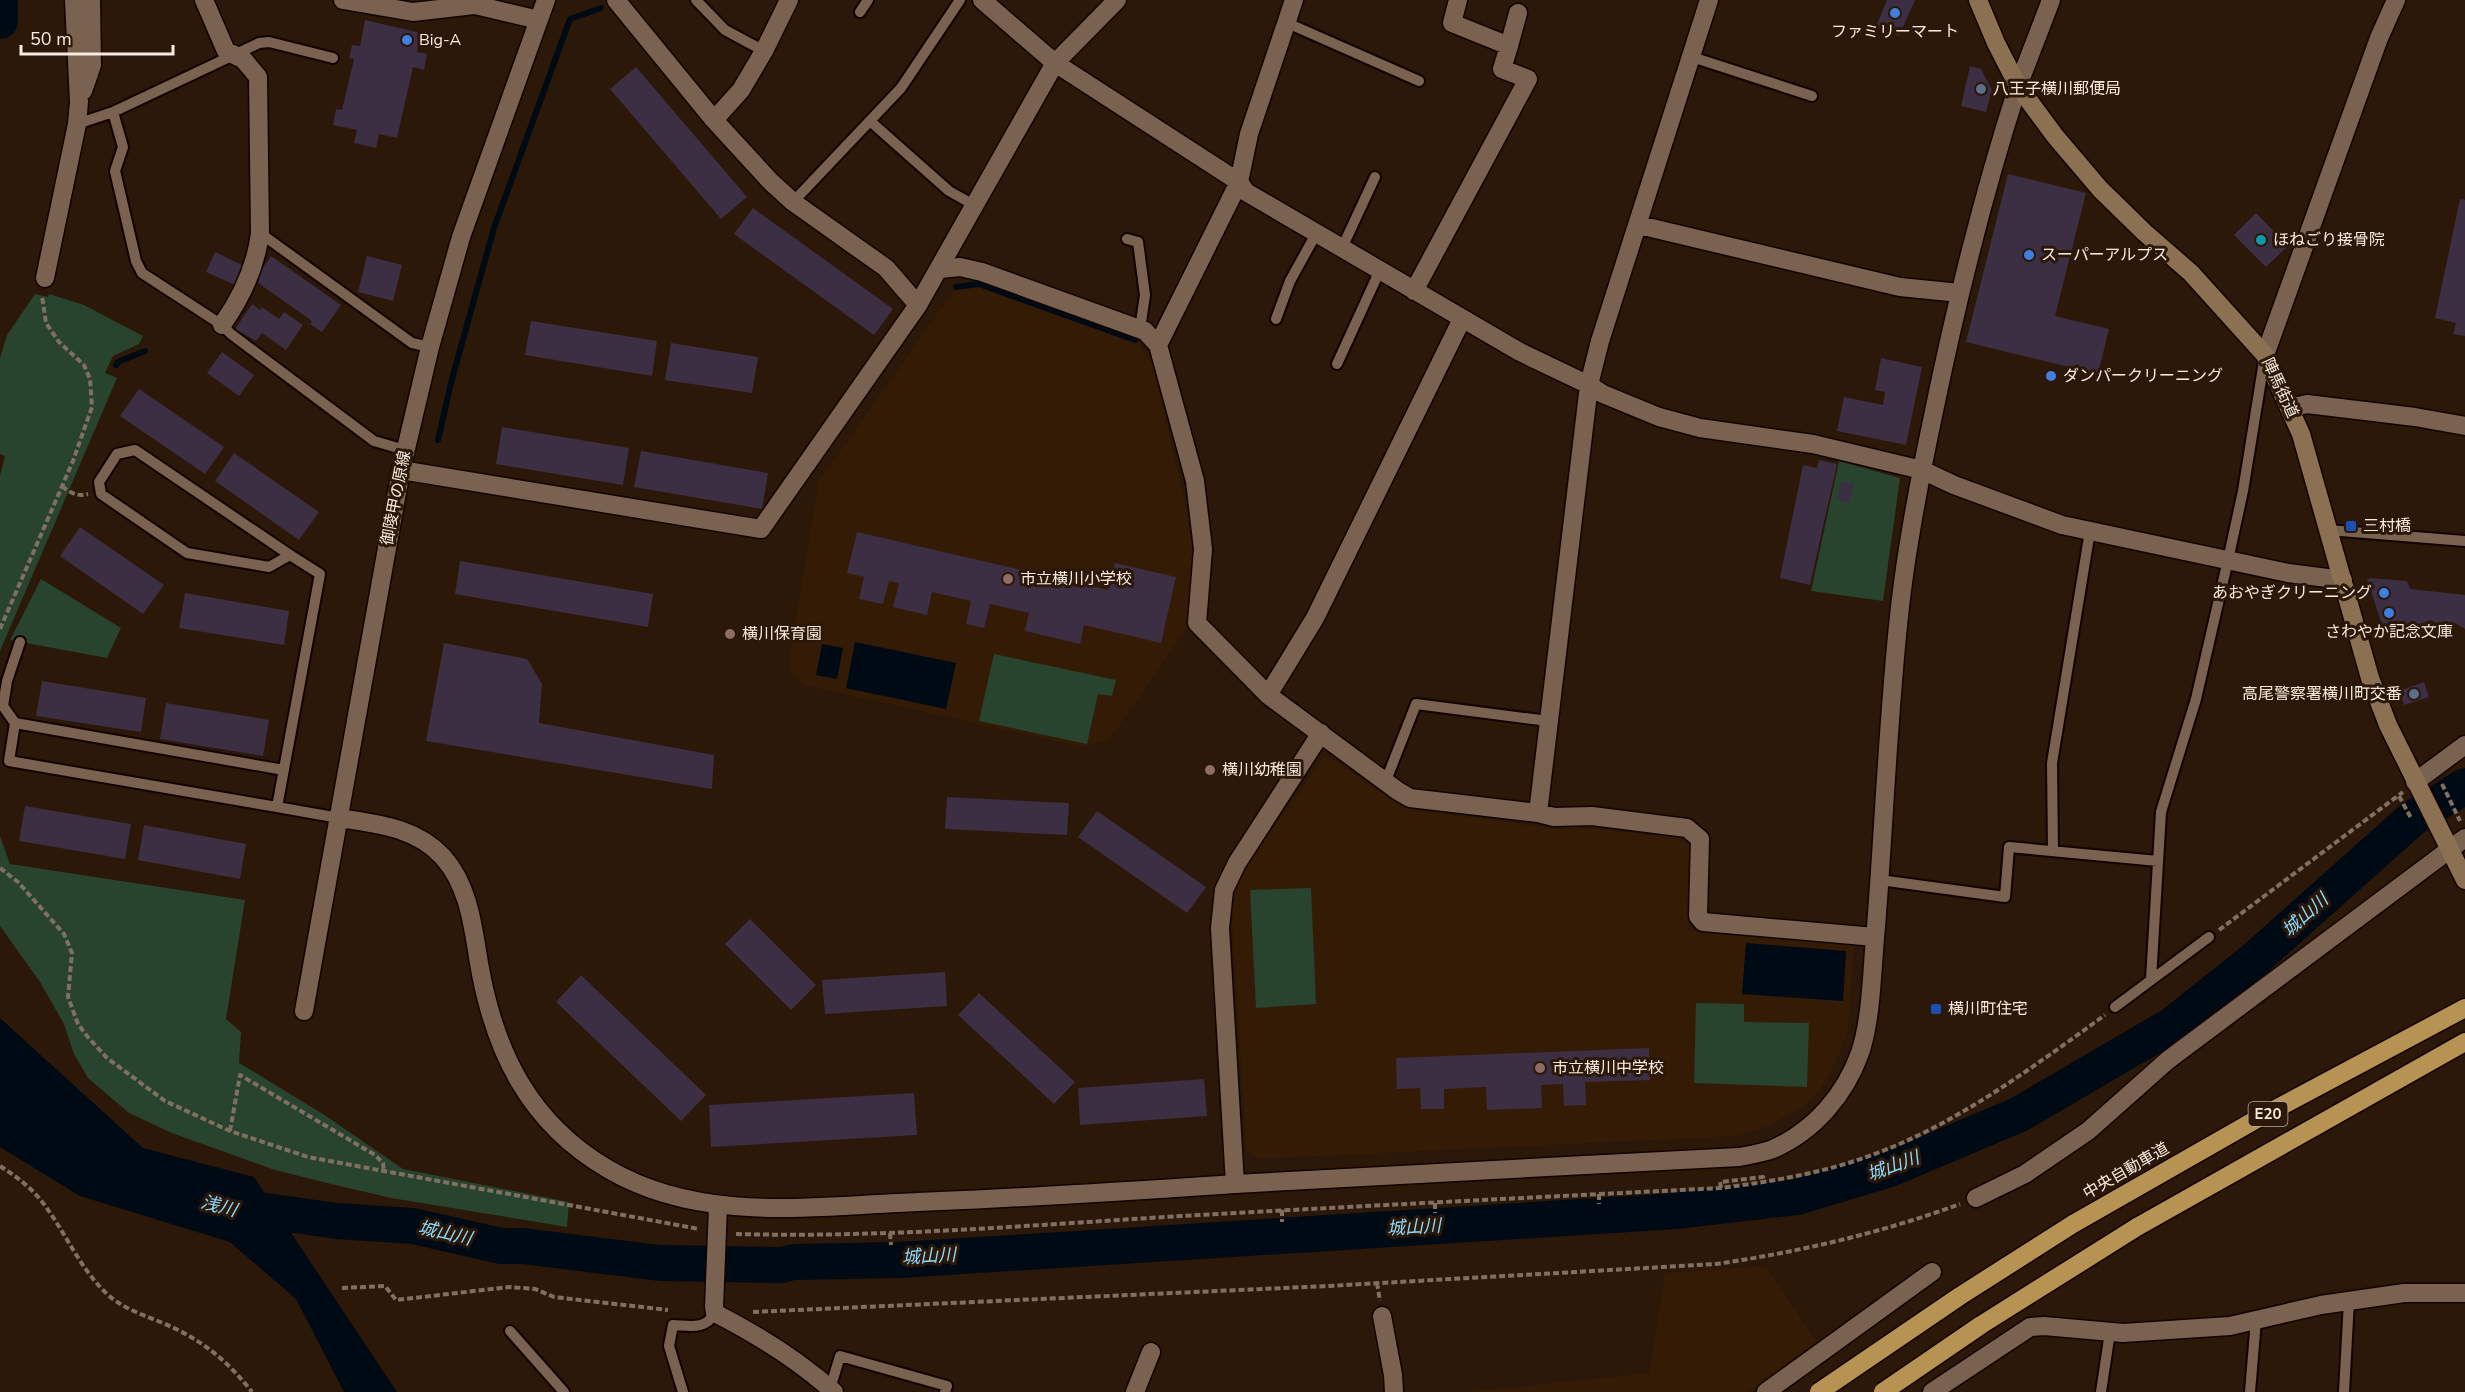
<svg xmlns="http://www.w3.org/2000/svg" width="2465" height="1392" font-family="'Nunito Sans','Noto Sans JP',sans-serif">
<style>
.built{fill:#341b06}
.green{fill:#28432e}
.water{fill:#000a14}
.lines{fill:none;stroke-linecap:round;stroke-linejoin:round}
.stream{stroke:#000a14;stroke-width:6}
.river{stroke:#000a14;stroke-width:36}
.building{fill:#3c2e43}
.service-casing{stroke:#130300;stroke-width:14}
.minor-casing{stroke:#130300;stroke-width:21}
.tertiary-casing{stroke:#130300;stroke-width:21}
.secondary-casing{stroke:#130300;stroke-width:21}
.motorway-casing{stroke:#130300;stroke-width:21}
.path{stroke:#817062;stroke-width:4;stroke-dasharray:6 3;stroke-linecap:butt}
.service{stroke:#796250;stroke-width:10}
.minor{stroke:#796250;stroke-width:18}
.tertiary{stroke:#796250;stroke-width:18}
.secondary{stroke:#8b7151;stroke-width:18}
.motorway{stroke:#b69352;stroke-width:18}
.motorway-bridge-casing{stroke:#130300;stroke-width:21;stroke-linecap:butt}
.motorway-bridge{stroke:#b69352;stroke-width:18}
.shop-dot{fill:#3f7fe0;stroke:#2b1808;stroke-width:2}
.service-dot{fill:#5c6f8a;stroke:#2b1808;stroke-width:2}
.culture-dot{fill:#0f9aa8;stroke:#2b1808;stroke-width:2}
.transit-dot{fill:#1a4fb4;stroke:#2b1808;stroke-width:2}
.education-dot{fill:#8d6e63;stroke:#2b1808;stroke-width:2}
.labels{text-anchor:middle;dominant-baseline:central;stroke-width:6;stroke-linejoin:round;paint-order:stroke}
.shield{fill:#2b1808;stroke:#baab9f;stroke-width:1.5}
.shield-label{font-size:15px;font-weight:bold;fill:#f8eae0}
.poi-label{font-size:16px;fill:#f8eae0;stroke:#2b1808;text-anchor:start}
.street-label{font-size:16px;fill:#f8eae0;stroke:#2b1808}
.water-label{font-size:18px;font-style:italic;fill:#8cdaff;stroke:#2b1808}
</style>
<rect width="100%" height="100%" fill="#2b1808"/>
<path class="built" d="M979 284 1135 340 1153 365 1187 511 1194 560 1187 628 1110 739 1084 747 803 685 788 668 818 483 956 287Z
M1325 755 1402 806 1421 811 1559 829H1597L1679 838 1690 846 1688 931 1854 945 1848 1030 1836 1062 1818 1092 1800 1109 1770 1125 1737 1136 1257 1159 1246 1149 1232 919 1235 890 1248 865Z
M1766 1266 1817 1343 1747 1392H1466L1649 1373 1665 1273Z"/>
<path class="green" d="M35 294 48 297 49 294 84 305 143 336 139 344 113 356 105 373 117 378 0 651V476L5 456 0 454V358L7 335Z
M1839 461 1900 478 1883 601 1811 591Z
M41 579 121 628 107 658 10 640Z
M994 654 1116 680 1112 696 1098 694 1087 744 979 721Z
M0 836 10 864 245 900 226 1019 241 1032 239 1063 323 1114 403 1169 569 1202 567 1227 391 1198 331 1184 275 1170 172 1133 129 1113 88 1078 74 1054 64 1024 40 982 0 926Z
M1311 888 1316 1004 1256 1008 1250 890Z
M1696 1003 1744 1004V1022L1809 1023 1807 1087 1694 1083Z"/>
<path class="water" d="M855 642 956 663 946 709 846 688Z
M822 644 843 648 837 679 816 675Z
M1746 943 1846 951 1843 1001 1742 994Z
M0 1018 143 1148 254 1177 397 1392H344L296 1299 230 1242 80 1196 0 1147Z"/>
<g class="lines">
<path class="stream" d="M956 287 979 284 1135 340
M116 365 118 362 145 351
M438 440 452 379 494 228 570 19 601 8"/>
<path class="river" d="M0 21V0
M230 1206 337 1221 413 1226 501 1246H523L660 1263 782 1265 793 1262 900 1260 1676 1211 1797 1197 1890 1169 2020 1114 2172 1025 2255 959 2413 818 2465 786"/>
</g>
<path class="building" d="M1887 0H1915L1899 36 1876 27Z
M365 20 421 33 417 52 427 54 424 70 413 67 397 138 379 134 376 148 354 143 357 130 333 125 336 109 342 110 354 59 349 58 352 45 360 46Z
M1970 66 1981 69 1992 90 1986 112 1961 106Z
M636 67 747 197 721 219 610 89Z
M2008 174 2086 193 2055 316 2109 329 2098 374 1966 342Z
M2460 199 2465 200V336L2453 334 2456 323 2435 318Z
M753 208 893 309 874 335 734 234Z
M2256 213 2288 246 2266 267 2234 235Z
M215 252 244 266 235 285 206 272Z
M271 256 341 305 322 332 310 324 312 321 254 280Z
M367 256 402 265 393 301 358 292Z
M252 304 260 310 262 307 279 319 284 312 303 325 286 350 262 333 256 341 235 329Z
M531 321 657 341 652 376 525 355Z
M671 343 758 357 752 393 665 380Z
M222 352 254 375 239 396 207 373Z
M1881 358 1922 367 1906 445 1837 431 1844 397 1883 405 1885 392 1875 390Z
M139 389 224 447 205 474 120 416Z
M502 427 629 448 623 485 496 464Z
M641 451 768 473 762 509 634 487Z
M234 453 319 512 299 540 215 481Z
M1819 460 1837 464 1810 585 1780 578 1803 465 1817 468Z
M1842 481 1854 484 1849 503 1837 499Z
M80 527 164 585 143 614 60 556Z
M857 532 1108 590 1115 563 1176 577 1161 643 1084 625 1080 644 1025 631 1029 613 990 604 984 628 966 624 971 601 932 592 927 615 893 607 899 583 889 581 883 604 859 599 864 577 847 573Z
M460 561 653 594 648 627 455 594Z
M2370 578 2407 581 2410 589 2465 595V629L2455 623 2443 627 2431 620 2421 624 2422 627 2417 630 2386 636 2367 580Z
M185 593 289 611 284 645 179 628Z
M444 643 527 659 542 684 539 723 714 755 712 789 426 741Z
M42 681 146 698 141 732 36 716Z
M2424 682 2429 697 2404 705 2399 691Z
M166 703 269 720 263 756 160 739Z
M947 797 1069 803 1067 835 945 829Z
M25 806 131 824 125 859 19 841Z
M1097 811 1206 887 1187 913 1078 837Z
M144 825 246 844 240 879 138 860Z
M750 919 816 985 791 1010 725 944Z
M945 972 947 1006 825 1014 822 980Z
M581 975 706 1095 681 1121 556 1002Z
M979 993 1075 1082 1054 1104 958 1015Z
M1649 1048 1650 1080 1585 1082 1586 1105 1564 1106 1563 1084 1541 1085 1542 1108 1487 1110 1486 1087 1444 1089V1109H1421L1420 1088 1397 1089 1396 1058Z
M1204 1079 1207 1116 1080 1125 1078 1088Z
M914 1093 917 1135 711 1147 709 1105Z"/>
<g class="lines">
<g class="service-casing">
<path id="service" d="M696 0 725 30 764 51
M860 12 868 0
M1285 22 1419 81
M1692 57 1812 96
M113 112 259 43 269 42 333 58
M870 121 949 191 974 205
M77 124 113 112 123 147 115 171 136 261 142 273 222 325 231 334 374 441 405 450
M793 202 901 88 960 0
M260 233 412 343 430 347
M1127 239 1138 242 1145 295 1140 329
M1342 248 1375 177
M1276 319 1290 281 1316 234
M1337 364 1380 270
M2328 530 2465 541
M290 555 135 450 117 454 99 482 101 494 187 553 269 567 290 555 320 574 277 807 339 818
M20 642 7 681 3 706 15 723 9 761 277 807
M15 723 284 770
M1385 783 1416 704 1548 721
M2053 851 2052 763 2090 531
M1880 880 2005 897 2009 847 2158 861
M2151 979 2161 812 2196 699 2228 560 2243 491 2265 355
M2115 1007 2209 937
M510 1331 564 1392
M830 1389 840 1356 947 1386 945 1392
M683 1392 669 1346 673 1325C691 1326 705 1330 715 1313
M2101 1392 2110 1332
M2250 1392 2256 1320
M2344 1392 2349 1301"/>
</g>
<g class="minor-casing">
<path id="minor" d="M204 0 226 51 243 59 258 77 260 233C256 267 241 298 222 325
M343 0 413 12 474 5
M616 0 714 120 771 182 793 202 886 268 918 305
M982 0 1055 63 1239 182 1246 192 1520 352 1589 385 1603 394 1659 417 1700 428 1813 444 1922 470 1954 485 2062 525 2288 573 2343 580
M1509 46 1518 13
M2018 86 2051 0
M83 91 92 65 91 0
M714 120 741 90 764 51 789 0
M1639 225 1900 287 1960 293
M940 269 960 267 982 272 1145 331 1158 345 1195 481 1203 549 1197 623 1268 695 1398 791 1410 798 1538 813 1554 817 1592 816 1687 828 1700 839 1698 916 1703 922 1875 937
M45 278 77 124 79 102 74 0
M1414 291 1528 79 1502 69 1509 46 1452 23 1458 0
M1158 345 1239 182 1249 134 1294 0
M2265 355 2379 38 2396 0
M2290 408 2307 404 2415 417 2465 426
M401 470 761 529 918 305 1055 63 1117 0
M1268 695 1315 618 1462 319
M2415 782 2465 745
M1538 813 1589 385 1600 341 1709 0
M1235 1184 1220 928 1224 890 1237 863 1321 733
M1976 1198 2025 1174 2088 1131 2168 1060 2465 838
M718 1206 714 1307 715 1313C758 1335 798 1360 834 1392
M1382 1316 1393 1375 1394 1392
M1135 1392 1151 1352
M1766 1392 1932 1272
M1932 1392 2030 1327 2044 1326 2123 1333 2230 1326 2321 1305 2404 1293H2465"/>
</g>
<g class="tertiary-casing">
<path id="tertiary" d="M454 0 539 20
M339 818C377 824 415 827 443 857 469 886 473 927 479 963 494 1051 529 1123 608 1169 701 1224 815 1206 918 1202 1024 1198 1129 1191 1235 1184 1403 1174 1571 1166 1739 1157 1750 1155 1763 1153 1773 1149 1814 1131 1845 1095 1860 1053 1872 1018 1872 965 1876 927 1884 824 1888 719 1899 616 1906 549 1919 482 1933 416 1956 304 1983 194 2018 86
M304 1011 401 470 430 347 461 237 546 0"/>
</g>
<g class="secondary-casing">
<path id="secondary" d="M1978 0 1996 43 2018 86 2055 136 2100 189 2144 232 2191 273 2265 355 2301 434 2370 678 2388 725 2465 880"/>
</g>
<g class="motorway-casing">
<path id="motorway" d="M2073 1224 2257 1119 2465 1008
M2137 1227 2465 1042"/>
</g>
<path class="path" d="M62 486C70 493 78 497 88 494
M0 629 73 461 92 407 90 379 84 365 59 342 46 323 42 296
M2442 784 2460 821
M2399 796 2411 818
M0 868 18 882 64 934 72 953 68 997 78 1024 87 1036 107 1058 165 1101 230 1131 308 1157 699 1229
M2219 930 2403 792
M230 1131 240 1075 375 1155 383 1163 384 1172
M0 1166C14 1175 28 1185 39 1198 63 1227 77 1264 104 1291 123 1311 152 1317 176 1329 207 1344 231 1365 252 1392
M1721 1188 1720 1182 1763 1177 1765 1183
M1599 1194V1204
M1435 1203V1213
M1282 1210V1222
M890 1233 891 1245
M736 1234C884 1238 1033 1225 1181 1216 1361 1206 1541 1197 1721 1188 1775 1181 1829 1172 1880 1152 1963 1120 2034 1066 2105 1015
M1377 1283 1380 1301
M342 1288 385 1286 396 1300 509 1287 535 1289 554 1297 668 1310
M753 1312 1328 1286 1716 1264C1799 1252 1881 1233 1960 1204"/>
<use href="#service" class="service"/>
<use href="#minor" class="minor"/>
<use href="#tertiary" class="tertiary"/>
<use href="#secondary" class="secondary"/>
<use href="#motorway" class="motorway"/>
<g class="motorway-bridge-casing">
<path id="motorway-bridge" d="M1819 1392 1960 1296 2073 1224
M1883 1392 1981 1325 2137 1227"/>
</g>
<use href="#motorway-bridge" class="motorway-bridge"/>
</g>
<g class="shop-dot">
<circle cx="1895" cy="13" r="6"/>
<circle cx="407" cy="40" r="6"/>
<circle cx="2029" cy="255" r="6"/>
<circle cx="2051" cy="376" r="6"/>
<circle cx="2384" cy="593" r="6"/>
<circle cx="2389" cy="613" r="6"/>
</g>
<g class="service-dot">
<circle cx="1981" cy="89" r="6"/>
<circle cx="2414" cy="694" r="6"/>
</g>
<circle class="culture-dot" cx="2261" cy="240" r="6"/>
<g class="transit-dot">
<rect x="2345" y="520" width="12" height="12" rx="3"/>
<rect x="1930" y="1003" width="12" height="12" rx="3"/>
</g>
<g class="education-dot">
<circle cx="1008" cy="579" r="6"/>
<circle cx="730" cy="634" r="6"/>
<circle cx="1210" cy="770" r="6"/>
<circle cx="1540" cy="1068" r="6"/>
</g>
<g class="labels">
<rect class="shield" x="2248.5" y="1102" width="39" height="24" rx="4.5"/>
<g class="shield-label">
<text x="2268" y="1114">E20</text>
</g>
<g class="poi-label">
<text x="1895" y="32" text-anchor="middle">ファミリーマート</text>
<text x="419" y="40">Big-A</text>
<text x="1993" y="89">八王子横川郵便局</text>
<text x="2273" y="240">ほねごり接骨院</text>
<text x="2041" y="255">スーパーアルプス</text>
<text x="2063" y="376">ダンパークリーニング</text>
<text x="2363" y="526">三村橋</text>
<text x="1020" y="579">市立横川小学校</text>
<text x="2372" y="593" text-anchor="end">あおやぎクリーニング</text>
<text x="2389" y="632" text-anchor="middle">さわやか記念文庫</text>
<text x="742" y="634">横川保育園</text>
<text x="2402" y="694" text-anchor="end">高尾警察署横川町交番</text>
<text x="1222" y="770">横川幼稚園</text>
<text x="1948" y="1009">横川町住宅</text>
<text x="1552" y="1068">市立横川中学校</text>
</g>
<g class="street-label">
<text transform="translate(2280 388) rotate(65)">陣馬街道</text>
<text transform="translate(396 498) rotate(-79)">御陵甲の原線</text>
<text transform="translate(2126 1171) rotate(-30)">中央自動車道</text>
</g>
<g class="water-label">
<text transform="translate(2305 915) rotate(-42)">城山川</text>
<text transform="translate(1893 1166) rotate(-20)">城山川</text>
<text transform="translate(219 1206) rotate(15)">浅川</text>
<text transform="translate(1414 1227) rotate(-3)">城山川</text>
<text transform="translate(445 1233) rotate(13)">城山川</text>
<text transform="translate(929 1256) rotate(-3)">城山川</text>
</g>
</g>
<path d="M21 45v9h152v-9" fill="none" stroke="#f8eae0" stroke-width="3"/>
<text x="30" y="45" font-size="18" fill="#f8eae0" stroke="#2b1808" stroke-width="4.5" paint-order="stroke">50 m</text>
</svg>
